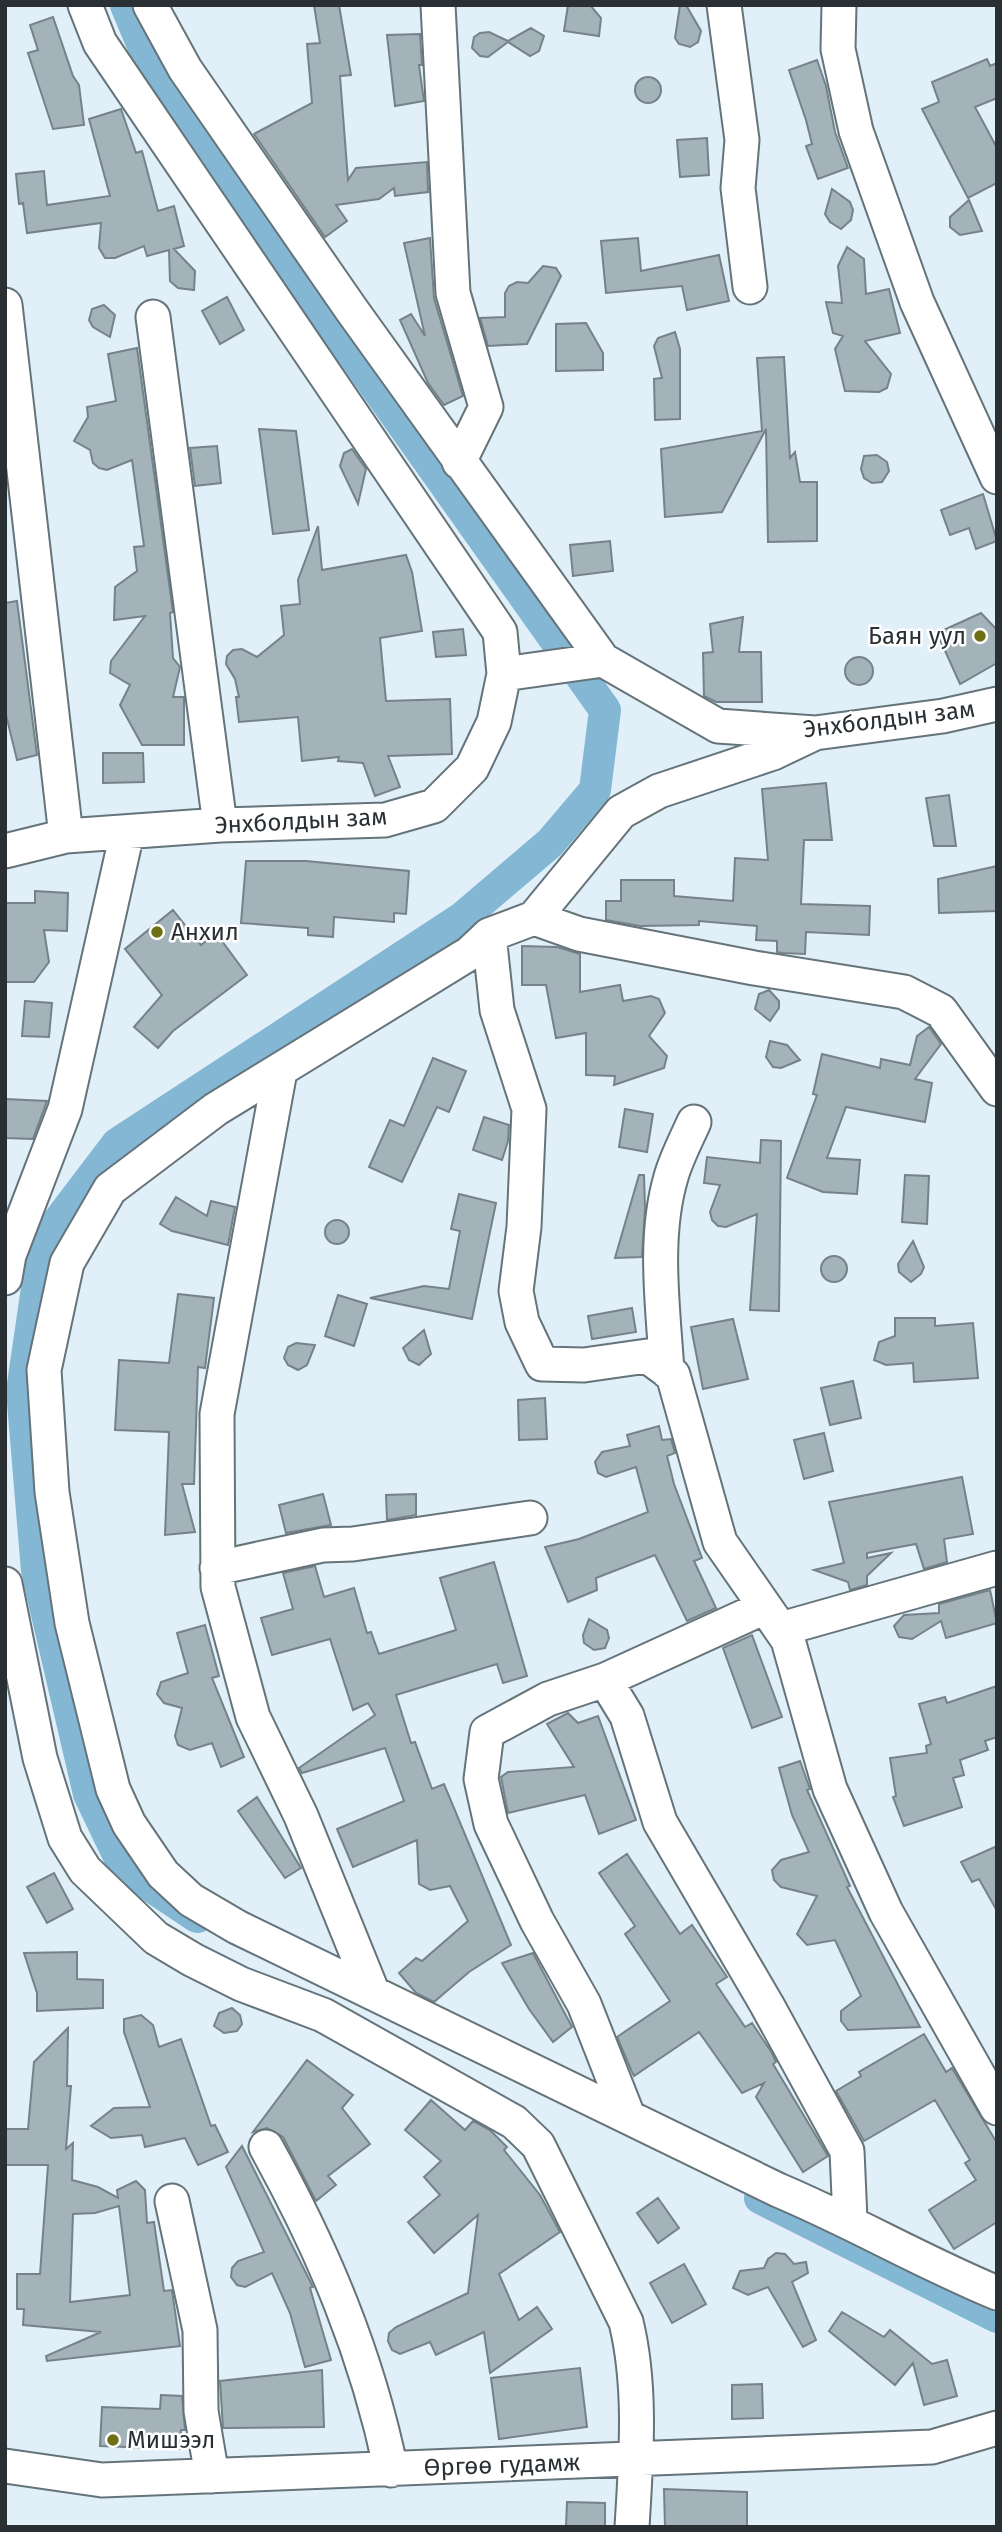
<svg xmlns="http://www.w3.org/2000/svg" width="1002" height="2532" font-family="'Fira Sans',sans-serif">
<style>
.lines{fill:none;stroke-linecap:round;stroke-linejoin:round}
.canal{stroke:#83b7d4;stroke-width:32}
.building{fill:#a4b2ba;stroke:#75828a;stroke-width:2;fill-rule:evenodd}
.minor-casing{stroke:#65737a;stroke-width:37}
.minor{stroke:#fff;stroke-width:33}
.poi-dot{fill:#6d7015;stroke:#fff;stroke-width:2.5}
.labels{text-anchor:middle;dominant-baseline:central;stroke-width:5;stroke-linejoin:round;paint-order:stroke}
.poi-label{font-size:24px;fill:#292f32;stroke:#fff;text-anchor:start}
.street-label{font-size:24px;fill:#292f32;stroke:#fff}
</style>
<rect width="100%" height="100%" fill="#e0eff8"/>
<g class="lines">
<path class="canal" d="M126 5 156 77 605 710 595 790 550 843 462 918 117 1144 44 1240 22 1391 37 1571 89 1794 125 1869 197 1917
M760 2198 997 2317"/>
</g>
<path class="building" d="M314 5H339L351 75 340 76 348 180 356 168 427 162 428 192 395 196 394 188 379 199 336 205 347 221 325 237 254 134 312 103 307 44 320 43Z
M568 5H590L601 18 599 36 564 31Z
M680 5H686L701 31 698 42 690 47 679 44 675 38Z
M53 17 73 76 79 85 84 125 53 129 28 53 38 50 30 25Z
M531 28 544 36 539 51 530 56 508 42 488 57 480 56 472 48 474 37 480 33 489 32 508 41Z
M420 34 422 65H419L424 101 395 106 387 35Z
M987 59 990 66 997 63V98L975 107 997 148V183L968 198 922 109 939 102 932 82Z
M817 60 826 86 835 132 848 168 818 179 806 146 812 144 806 120 789 70Z
M635 90a13 13 0 1 1 26 0a13 13 0 1 1-26 0Z
M121 109 136 153 142 151 158 211 174 206 184 246 174 249 195 271 194 290 178 288 170 281 169 250 147 256 144 246 115 258H105L99 248 101 223 27 233 23 203 19 204 16 174 44 171 47 205 110 196 89 119Z
M707 138 709 175 680 177 677 140Z
M832 189 850 202 853 210 851 220 841 229 830 222 825 214Z
M969 200 982 231 960 235 950 227V217Z
M430 238 434 298 463 396 444 405 428 383 400 320 411 314 425 336 404 243Z
M638 238 641 271 719 255 729 301 687 310 682 286 606 293 601 241Z
M847 247 864 259 866 294 889 289 900 333 865 341 891 374 887 388 879 392 845 391 835 349 843 336 833 333 826 302 842 303 838 266Z
M543 266 556 268 561 276 527 344 488 346 480 318 505 317V293L509 286 517 282 528 283Z
M227 297 244 330 220 344 202 311Z
M104 305 115 315 110 337 93 327 89 320 92 309Z
M586 323 603 353V370L556 371V324Z
M675 332 680 349V419L655 420 654 379 662 378 654 346 658 338Z
M137 348 173 612 170 613 173 658 180 667 173 697H184V745H142L120 705 130 685 110 673 111 661 145 616 114 620 115 587 137 571 134 547 144 546 132 460 107 470 99 468 93 463 90 450 74 441 88 417 87 407 116 401 108 354Z
M784 357 790 458 795 452 800 482H817V541L768 542 766 429 722 512 665 517 661 449 762 431 757 358Z
M259 429 296 431 309 530 273 534Z
M217 446 221 483 195 486 190 448Z
M352 449 366 469 358 504 340 466 344 453Z
M877 455 887 462 889 471 882 482 872 483 864 478 861 469 864 456Z
M983 494 997 541 976 549 969 528 950 535 941 510Z
M318 526 322 570 406 555 412 572 422 631 380 638 386 701 450 699 452 754 388 756 400 787 375 796 363 763 338 761 339 757 302 761 298 717 239 722 236 697H239L235 679 226 664 227 656 233 650 242 649 257 657 284 635 281 606 300 604 298 580Z
M610 541 613 571 573 576 570 545Z
M17 601 37 755 17 760 5 711V603Z
M981 613 997 630V663L960 684 937 633Z
M743 617 739 652H761L762 702H716L704 696 703 653 713 652 710 624Z
M463 629 466 655 436 657 433 632Z
M845 671a14 14 0 1 1 28 0a14 14 0 1 1-28 0Z
M103 753H143L144 782 103 783Z
M826 783 832 840H804L801 904 870 906 869 935 806 932 805 954 782 953 777 952V941L756 940 757 926 699 921V925L640 926 606 920V901H621V880H674V896L733 901 735 858 768 860 762 789Z
M949 795 956 846H934L926 798Z
M246 861H306L409 871 406 914 394 913V922L334 917 333 937 308 935V928L241 923Z
M997 866V911L939 913 938 879Z
M35 891 68 893 67 931 44 930 49 962 34 982H5V903H35Z
M173 910 201 945 216 933 247 975 173 1031 158 1048 134 1027 162 995 125 949Z
M522 946 557 947 580 954V992L620 985 623 1001 651 996 659 999 665 1013 649 1036 667 1056 664 1068 614 1085 615 1076 586 1075V1033L556 1038 546 985H522Z
M769 990 779 1001V1008L770 1021 755 1009 759 994Z
M25 1001 52 1003 49 1037 22 1036Z
M929 1027 941 1044 915 1079 932 1083 925 1122 846 1107 827 1158 860 1160 857 1194 823 1192 787 1178 817 1095 813 1094 822 1054 880 1068 881 1059 910 1065 917 1036Z
M770 1041 787 1045 800 1060 781 1068 773 1067 766 1057Z
M433 1058 466 1071 449 1112 437 1107 402 1182 369 1167 390 1120 404 1126Z
M5 1099 47 1101 33 1139 5 1138Z
M625 1109 653 1114 647 1152 619 1147Z
M484 1117 509 1125 508 1141 502 1160 473 1150Z
M761 1140 781 1141 779 1311 750 1310 757 1214 726 1227 718 1226 712 1220 710 1212 720 1185 704 1183 707 1157 760 1163Z
M639 1175H644L645 1209 642 1257 615 1258Z
M905 1175 929 1176 927 1224 902 1222Z
M459 1194 496 1203 472 1319 370 1298 424 1286 449 1289 460 1231 451 1229Z
M176 1197 207 1216 211 1201 235 1207 228 1245 172 1231 160 1224Z
M325 1232a12 12 0 1 1 24 0a12 12 0 1 1-24 0Z
M913 1241 924 1267 921 1274 911 1282 899 1272 898 1264Z
M821 1269a13 13 0 1 1 26 0a13 13 0 1 1-26 0Z
M178 1294 214 1298 205 1368 198 1367 194 1484H182L195 1532 165 1535 169 1432 115 1430 119 1360 169 1363Z
M338 1295 367 1304 354 1346 325 1336Z
M632 1308 636 1332 592 1339 588 1316Z
M895 1318H935V1326L973 1323 978 1378 914 1382 913 1363 886 1365 874 1360 879 1342 895 1336Z
M733 1319 748 1379 703 1389 691 1327Z
M424 1330 431 1354 419 1365 409 1360 403 1348Z
M296 1343 315 1345 307 1365 298 1370 288 1365 284 1358 288 1347Z
M853 1381 861 1418 830 1425 821 1388Z
M545 1398 547 1439 519 1440 518 1400Z
M659 1426 662 1440 671 1439 675 1453 667 1456 674 1484 702 1558 694 1561 716 1608 687 1621 655 1555 596 1578 597 1590 568 1602 545 1547 579 1539 648 1512 636 1467 606 1477 598 1473 595 1462 602 1452 630 1446 627 1435Z
M824 1433 833 1471 804 1479 794 1440Z
M962 1477 973 1534 944 1539 947 1562 924 1569 916 1544 867 1553V1558L891 1553 867 1576V1585L850 1590 848 1582 814 1570 844 1563 829 1502Z
M323 1494 331 1525 286 1533 279 1505Z
M416 1494V1515L387 1520 386 1495Z
M494 1562 527 1676 503 1683 497 1664 396 1695 411 1743 415 1742 432 1789 444 1784 511 1945 469 1972 434 2002 416 1993 399 1973 416 1958 422 1961 468 1921 450 1886 430 1890 419 1884 417 1840 353 1867 337 1829 404 1801 385 1748 302 1773 299 1768 375 1715 368 1703 353 1710 330 1639 272 1655 261 1618 293 1609 283 1573 315 1566 324 1597 354 1588 367 1633 371 1632 379 1654 456 1630 440 1578Z
M990 1590 997 1623 946 1638 941 1621 912 1639 899 1637 894 1626 904 1615 939 1613V1604Z
M589 1619 607 1630 609 1638 605 1648 594 1650 584 1643 583 1635Z
M205 1625 219 1676 212 1678 244 1757 221 1767 212 1743 190 1750 178 1745 175 1736 182 1708 164 1703 157 1694 161 1682 188 1673 177 1633Z
M752 1635 782 1717 752 1728 723 1648Z
M997 1686V1737L985 1741 988 1750 960 1760 964 1775 953 1778 962 1807 904 1826 893 1797 896 1796 890 1758 927 1753 926 1746 931 1744 919 1704 945 1697 947 1703Z
M568 1713 578 1723 598 1716 636 1820 599 1834 585 1795 508 1813 501 1777 508 1772 574 1767 547 1724Z
M800 1761 810 1789 807 1790 850 1886 847 1887 920 2027 848 2030 841 2021V2011L861 1996 835 1940 807 1945 797 1934 817 1896 781 1887 774 1880 772 1870 781 1860 809 1852 792 1815 779 1768Z
M257 1797 301 1868 285 1878 238 1811Z
M997 1846V1911L979 1879 972 1882 961 1862Z
M627 1854 680 1934 692 1925 727 1977 716 1984 745 2027 752 2023 772 2053 776 2062 773 2064 828 2156 803 2172 756 2097 764 2083 742 2093 699 2032 634 2076 632 2072 617 2037 670 2001 625 1934 635 1926 599 1873Z
M54 1873 73 1909 47 1923 27 1887Z
M77 1952V1979L103 1980V2008L37 2011V1993L24 1953Z
M533 1953 572 2027 553 2042 529 2009 502 1963Z
M232 2008 240 2015 242 2024 237 2031 224 2033 214 2026 219 2013Z
M141 2015 153 2025 159 2047 181 2039 211 2126 215 2125 228 2152 198 2165 185 2138 145 2147 142 2135 111 2138 91 2126 114 2108 150 2107 124 2032V2019Z
M68 2028 67 2086H71L66 2149 73 2143 72 2180 98 2187 118 2198 117 2190 136 2181 145 2190 147 2223 154 2222 164 2291 172 2290 180 2346 47 2361 46 2356 101 2332 23 2325 24 2309H17V2274H40L48 2165H5V2129H28L34 2062ZM119 2206 130 2295 70 2302 73 2214 95 2213Z
M924 2034 946 2072 952 2068 997 2143V2222L954 2249 929 2210 976 2180 965 2163 970 2160 935 2100 864 2141 836 2091 861 2076 859 2072Z
M307 2060 353 2095 342 2108 370 2144 328 2176 336 2185 316 2201 283 2137 267 2128 253 2132Z
M431 2100 465 2130 473 2121 491 2131 507 2147 504 2150 540 2195 560 2232 499 2274 519 2320 537 2307 552 2329 490 2373 484 2332 436 2355 430 2342 400 2354 392 2350 388 2341 389 2333 396 2327 468 2293 478 2215 434 2253 408 2222 440 2195 424 2177 441 2161 405 2130Z
M242 2146 313 2287 310 2288 331 2360 305 2367 290 2313 272 2273 245 2287 237 2285 231 2277 232 2268 238 2261 264 2252 226 2167Z
M658 2198 679 2228 658 2243 637 2213Z
M776 2253 785 2254 794 2264 806 2262 808 2273 792 2282 816 2340 803 2347 768 2287 748 2295 733 2288 740 2271 764 2268 768 2259Z
M684 2264 706 2304 672 2323 650 2283Z
M842 2312 884 2337 890 2330 932 2364 947 2360 957 2396 924 2405 913 2363 895 2385 829 2331Z
M580 2368 587 2427 499 2439 491 2378Z
M322 2370 324 2427 223 2428 220 2381Z
M762 2384 763 2418 732 2419V2385Z
M161 2395 182 2396 185 2430H181L180 2449 100 2446 102 2407 160 2409Z
M664 2489 747 2492V2527H665Z
M567 2502 605 2503V2527H566Z"/>
<g class="lines">
<g class="minor-casing">
<path id="minor" d="M85 5 100 43 500 632 504 674
M150 5 185 69 351 309 603 660
M438 5 453 293 486 407 459 462
M724 5 742 140 738 188 750 287
M839 5 838 49 856 131 917 302 997 477
M5 305 66 836
M153 317 220 825
M815 733 773 753 659 791 621 812 534 918 489 935 470 953 216 1109 110 1189 67 1263 44 1370 52 1492 72 1623 113 1789 129 1824 163 1874 191 1900 237 1927 778 2190C852 2221 922 2262 997 2293
M5 851 66 836 220 825 385 820 434 806 472 768 494 722 504 674 603 660 718 726 815 733 943 716 997 704
M534 918 579 934 754 968 904 992 941 1011 997 1089
M489 935 497 1010 529 1109 524 1227 516 1291 522 1322 542 1364 584 1365 647 1356 673 1375 720 1542 788 1640 830 1789 886 1912 997 2108
M280 1071 217 1414 218 1587 253 1717 301 1816 372 1991
M5 1278 9 1255 65 1109 127 833
M667 1371C663 1308 653 1238 671 1177 676 1159 686 1140 694 1122
M217 1568 323 1545 353 1544 530 1518
M5 1584 40 1758 65 1838 85 1870 156 1938 193 1960 241 1984 323 2015 514 2122 538 2145 626 2322C642 2387 636 2460 632 2527
M781 1629 997 1568
M605 1680 765 1607
M628 2116 584 2004 537 1921 491 1824 481 1779 487 1732 548 1699 605 1680 627 1716 660 1822 767 2005 847 2151 850 2220
M266 2147C323 2250 367 2354 391 2470
M172 2201 200 2330 201 2411 212 2476
M5 2466 102 2480 932 2447 997 2428"/>
</g>
<use href="#minor" class="minor"/>
</g>
<g class="poi-dot">
<circle cx="980" cy="636" r="7"/>
<circle cx="157" cy="932" r="7"/>
<circle cx="113" cy="2440" r="7"/>
</g>
<g class="labels">
<g class="poi-label">
<text x="966" y="636" text-anchor="end">Баян уул</text>
<text x="171" y="932">Анхил</text>
<text x="127" y="2440">Мишээл</text>
</g>
<g class="street-label">
<text transform="translate(889 719) rotate(-7)">Энхболдын зам</text>
<text transform="translate(301 821) rotate(-3)">Энхболдын зам</text>
<text transform="translate(502 2465) rotate(-2)">Өргөө гудамж</text>
</g>
</g>
<rect width="1002" height="2532" fill="none" stroke="#292f32" stroke-width="14"/>
</svg>
